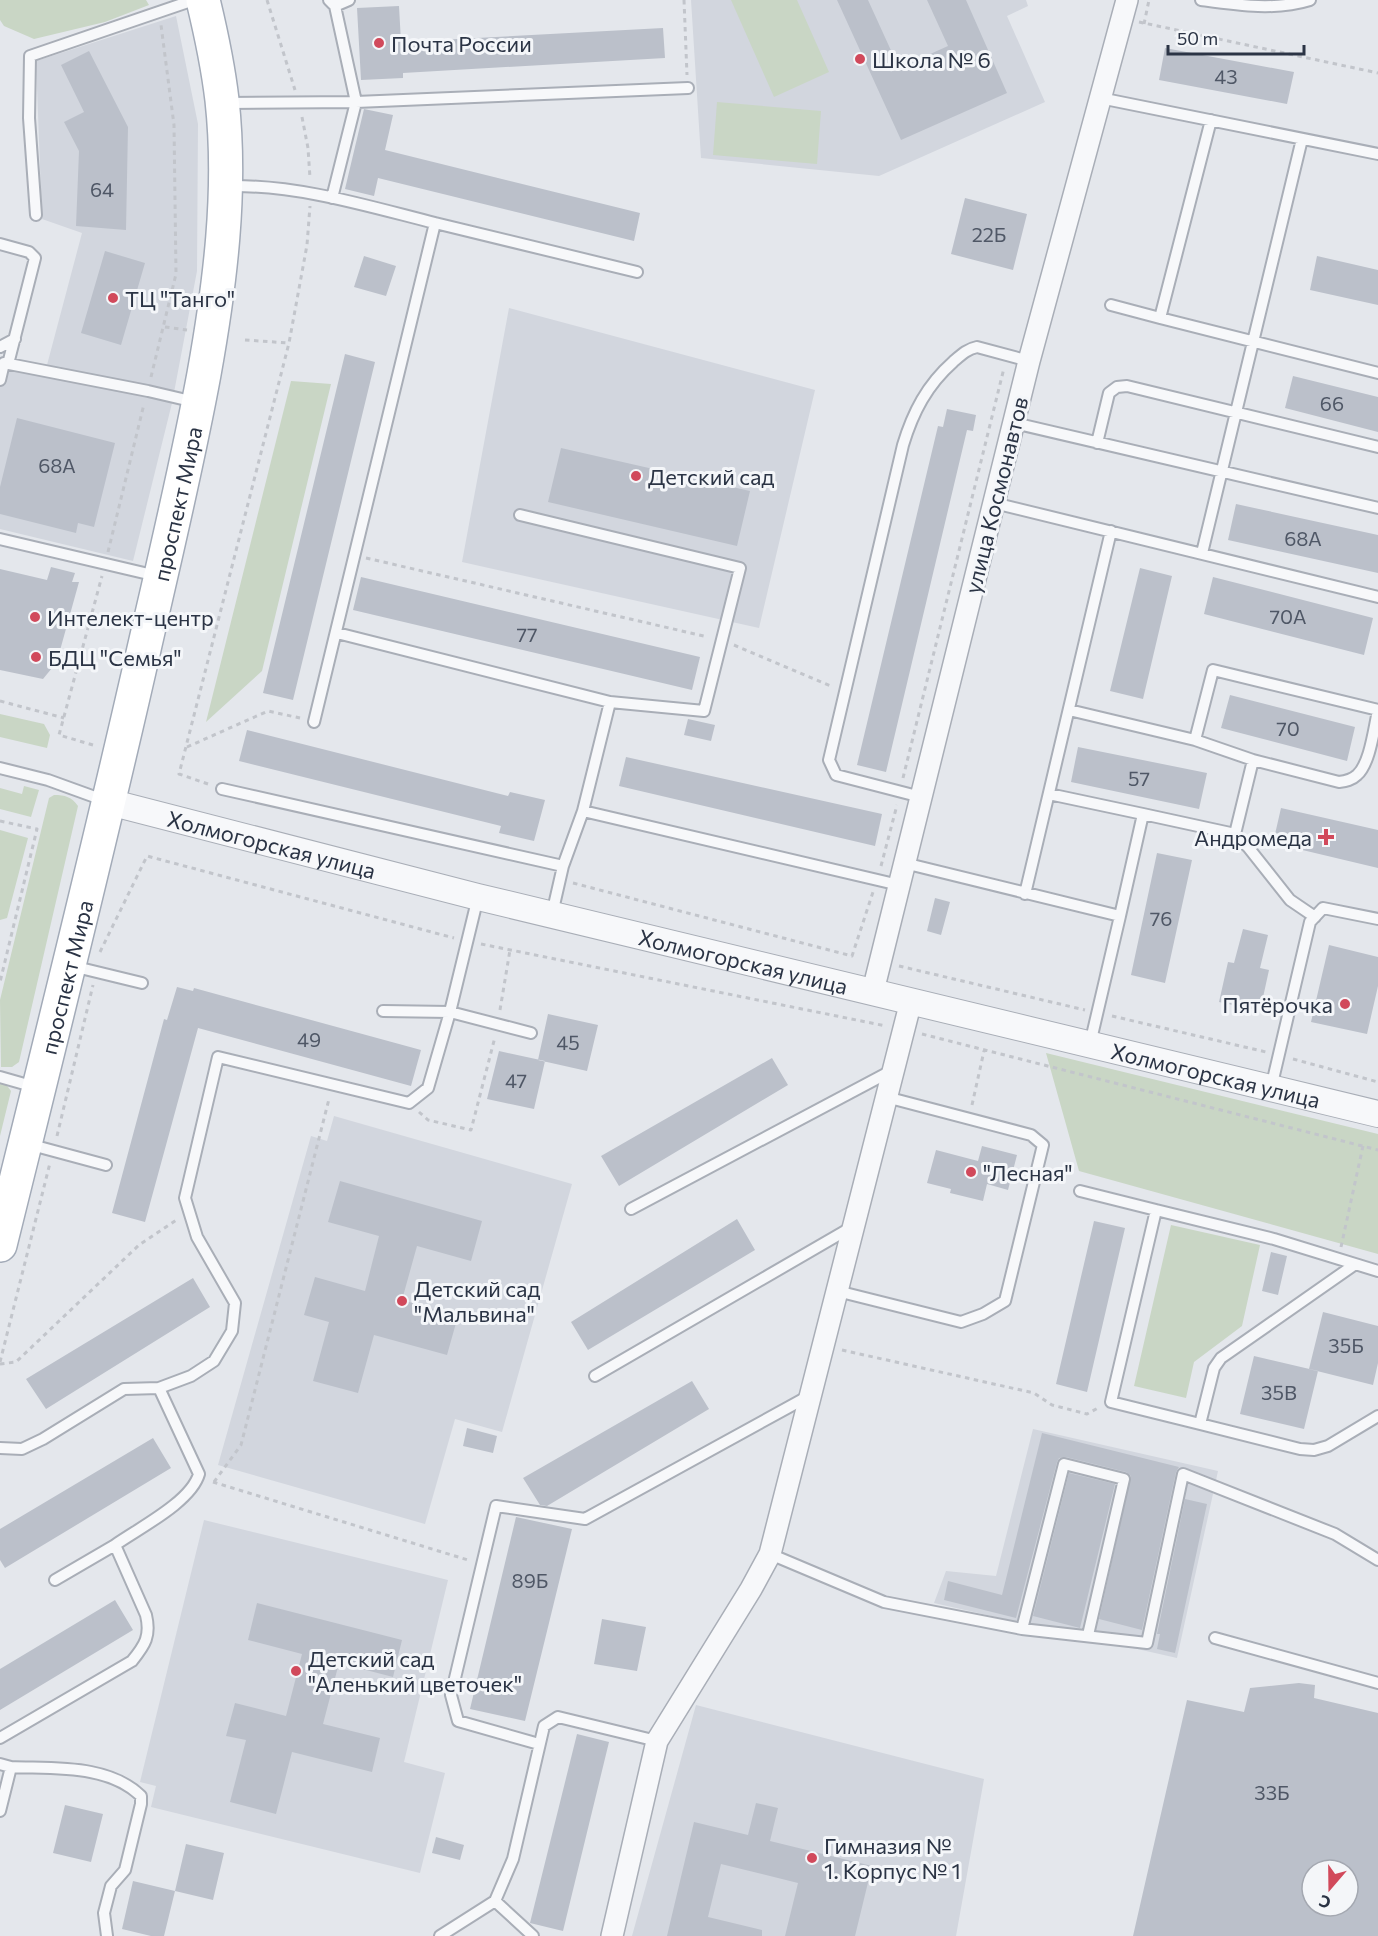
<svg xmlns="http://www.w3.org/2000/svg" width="1378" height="1936" font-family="Commissioner,sans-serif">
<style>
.built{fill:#d2d6de}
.green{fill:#c9d6c5}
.building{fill:#bbc0ca;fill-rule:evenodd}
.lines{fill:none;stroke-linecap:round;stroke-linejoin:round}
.service-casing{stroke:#a9aeb7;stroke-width:14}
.minor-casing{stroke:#a9aeb7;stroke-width:24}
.tertiary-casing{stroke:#a9aeb7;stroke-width:28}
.primary-casing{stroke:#a3abb8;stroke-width:36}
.path{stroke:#c2c5cb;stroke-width:3;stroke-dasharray:4.5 4.5;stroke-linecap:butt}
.service{stroke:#f7f8fa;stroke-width:10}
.minor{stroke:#f7f8fa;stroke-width:21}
.tertiary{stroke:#f7f8fa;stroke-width:26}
.primary{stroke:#fff;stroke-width:33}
.poi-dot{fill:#d1495b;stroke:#f4f6f9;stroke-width:2}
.labels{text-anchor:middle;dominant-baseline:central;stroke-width:6;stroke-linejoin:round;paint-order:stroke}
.number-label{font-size:20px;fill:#4f5766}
.poi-label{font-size:22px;fill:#2b3445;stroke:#f4f6f9;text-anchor:start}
.street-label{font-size:22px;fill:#2b3445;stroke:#f4f6f9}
</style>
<rect width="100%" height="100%" fill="#e4e7ec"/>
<path class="built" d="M691 0H1026L1028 6 1007 16 1045 102 879 176 701 158Z
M176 16 198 124 197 271 172 403 133 561 0 529V362L5 358 47 365 82 233 42 219 36 61Z
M509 308 815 390 759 628 462 562Z
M334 1116 572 1184 502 1432 455 1419 425 1524 218 1465 311 1136 327 1141Z
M1033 1429 1218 1471 1177 1658 934 1603 946 1571 996 1576Z
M204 1520 448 1580 404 1762 445 1773 420 1873 151 1807 156 1786 140 1782Z
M696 1705 984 1779 956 1936H632Z"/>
<path class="green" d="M0 0H146L149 5 105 22 34 39 4 26 0 20Z
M731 0H797L829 72 774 97Z
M717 102 821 111 817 164 713 155Z
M291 381 331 384 262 671 206 722Z
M0 714 44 724 50 735 47 748 0 737Z
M24 786 39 790 31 817 0 809V788L22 794Z
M54 795C65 795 72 797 78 806L19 1062 12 1067H1L0 1000 49 798Z
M0 830 28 838 7 918 0 920Z
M1046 1053 1378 1134V1254L1079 1171Z
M0 1081 5 1083 11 1091 0 1136Z
M1171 1225 1260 1245 1242 1326 1194 1362 1186 1398 1134 1386Z"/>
<path class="building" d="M837 0H868L899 68 948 46 927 0H966L1007 93 901 140Z
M399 6 401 42 663 28 665 58 403 73V78L361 80 357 8Z
M1165 48 1294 72 1287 104 1159 80Z
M89 51 128 127 126 230 76 226 79 151 64 122 84 112 61 65Z
M364 109 393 115 385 150 640 213 634 241 378 178 374 196 345 189Z
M965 198 1027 214 1013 270 951 254Z
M105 251 145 263 121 345 81 333Z
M364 256 396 266 386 296 354 287Z
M1317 256 1378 270V305L1310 290Z
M345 354 375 362 293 700 263 693Z
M1293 376 1378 397V432L1285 408Z
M947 409 976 415 973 431 967 430 886 772 857 765 938 426 943 427Z
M17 418 115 443 94 527 78 523 76 533 0 514V487Z
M561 448 750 491 737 546 548 502Z
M1236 504 1378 535V573L1228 540Z
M51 567 75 573 72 582H79L59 654 52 668 43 679 0 670V569L47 580Z
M1140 568 1172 576 1143 699 1110 691Z
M361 577 700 657 692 690 353 610Z
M1213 577 1373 618 1364 655 1204 614Z
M1230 695 1355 727 1347 761 1221 728Z
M688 719 715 725 711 741 684 735Z
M247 730 508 796 510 792 545 800 534 841 499 833 501 826 239 761Z
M1078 747 1207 773 1199 809 1071 782Z
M626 757 882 814 875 846 619 786Z
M1281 808 1378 830V868L1273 843Z
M1157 853 1192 860 1165 983 1131 975Z
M935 898 950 902 941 935 927 931Z
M1243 929 1268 935 1260 968 1269 970 1260 1011 1219 1002 1228 962 1234 963Z
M1329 945 1378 957V986L1367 1034 1311 1022Z
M177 987 193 991 194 988 421 1050 411 1086 198 1028 145 1222 112 1213 164 1019 167 1020Z
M548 1014 598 1025 587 1071 538 1060Z
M499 1051 545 1061 534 1109 487 1099Z
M772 1058 788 1085 619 1186 601 1156Z
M982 1146 1017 1155 1008 1190 987 1184 983 1201 950 1193 951 1189 927 1183 936 1150 978 1161Z
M340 1181 482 1221 471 1261 417 1246 402 1300 458 1316 447 1355 374 1335 358 1393 313 1381 329 1322 304 1315 315 1277 365 1291 379 1236 328 1222Z
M737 1219 755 1250 588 1350 571 1322Z
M1094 1221 1125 1228 1087 1392 1056 1384Z
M1271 1252 1287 1256 1278 1295 1262 1291Z
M193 1278 210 1307 46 1409 26 1379Z
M1323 1312 1378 1326V1363L1373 1385 1309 1369Z
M1254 1356 1318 1371 1304 1429 1240 1414Z
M692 1381 709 1409 547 1506 540 1505 523 1478Z
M467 1428 497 1436 493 1453 463 1446Z
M1042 1433 1179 1467 1176 1472 1142 1630 1099 1619 1131 1476 1126 1472 1066 1457 1059 1458 1057 1462 1016 1618 944 1600 948 1581 1002 1595Z
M153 1438 171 1468 5 1568 0 1560V1529Z
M1069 1473 1115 1484 1080 1628 1033 1616Z
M1185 1499 1207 1504 1175 1653 1157 1649 1160 1634H1157Z
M516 1517 572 1529 525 1721 470 1709Z
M115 1600 133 1630 0 1710V1669Z
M257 1603 402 1640 393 1677 339 1663 323 1724 380 1738 372 1772 292 1752 276 1814 230 1802 246 1740 226 1736 235 1703 286 1716 302 1654 248 1640Z
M602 1619 646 1627 637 1671 594 1664Z
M1299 1683 1315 1685 1314 1698 1378 1713V1936H1133L1187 1700 1244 1712 1250 1688ZM1312 1870H1348V1906H1312Z
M577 1734 609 1742 563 1931 530 1923Z
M756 1803 778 1808 770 1841 872 1866 855 1936H785L798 1883 721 1864 708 1917 762 1930V1936H667L694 1822 748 1835Z
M65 1805 103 1814 91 1862 53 1853Z
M436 1837 464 1845 460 1860 432 1853Z
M186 1844 224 1853 213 1900 175 1891Z
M133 1881 175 1891 164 1936H151L122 1929Z"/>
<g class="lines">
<g class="service-casing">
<path id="service" d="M329 0 335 6 356 102 332 198
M1201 0C1237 5 1275 11 1310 0
M335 6 349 0
M1100 98 1378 154
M226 103 356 102 688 88
M1211 120 1160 318 1378 373
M229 186C300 185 367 206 435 223L314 722
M36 215 29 118 30 56 194 0
M435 223 637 272
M0 244 29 252 35 258 8 364
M1111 305 1160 318
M0 347 15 339
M0 380 4 363 148 391 195 402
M1014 423 1378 508
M1097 443 1109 393 1117 387 1127 386 1378 447
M994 503 1378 597
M0 539 157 576
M1202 553 1302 139
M337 633 610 702 704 711 740 568 520 515
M1069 710 1195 740 1253 760 1339 782C1346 781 1352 780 1357 775 1370 764 1374 728 1378 711
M1195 740 1213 670 1378 710
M1253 760 1235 834 1248 847 1290 900 1315 917
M0 768 48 780 106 801
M222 789 563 866
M1049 794 1143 814
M921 797 836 775 829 760 903 445C913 412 927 385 953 362 961 355 967 349 977 347L1029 361
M583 811 899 885
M904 863 1120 916 1090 1044
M1025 894 1111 531
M552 914 563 866 583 811 610 702
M1120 916 1143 814 1235 834
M72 966 142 983
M383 1011 450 1012 531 1033
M0 1077 35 1087
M1271 1088 1310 922 1323 908 1378 919
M28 1144 106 1165
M1080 1191 1156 1210
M631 1209 893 1070
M1354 1265 1221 1358 1214 1368 1200 1424 1111 1402 1156 1210 1274 1239 1378 1271
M837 1291 961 1322 983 1314 1005 1301 1043 1145 1031 1135 886 1097
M595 1376 852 1227
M1200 1424 1300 1449 1314 1450 1328 1446 1378 1416
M0 1448 22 1449 43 1439 124 1389 159 1388 191 1376 214 1361 232 1331 235 1303 197 1237 185 1198 218 1057 409 1103 428 1088 450 1012 478 897
M770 1554 884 1602 1022 1629 1147 1643 1183 1474 1335 1534 1378 1560
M55 1580 115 1545
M1022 1629 1064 1464 1124 1479 1088 1635
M1215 1638 1378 1683
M0 1738 132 1661C145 1645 151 1636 146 1615L115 1545C139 1528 191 1502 199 1474L159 1388
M539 1744 458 1721 451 1695 496 1506 585 1519 809 1396
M0 1764 11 1767 0 1811
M11 1767C54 1769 108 1764 141 1796V1804L125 1870 111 1886 104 1913 107 1936
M495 1901 533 1936
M440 1936 495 1901 513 1859 544 1726 558 1717 657 1741"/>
</g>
<g class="minor-casing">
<path id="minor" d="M873 991 1029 361 1127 0
M612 1936 657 1741 751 1589 770 1554 911 1001"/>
</g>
<g class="tertiary-casing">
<g id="tertiary">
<path id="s1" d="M109 802 478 897 1378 1114"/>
</g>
</g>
<g class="primary-casing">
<g id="primary">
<path id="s2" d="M0 1245C49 1047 99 848 144 649 165 557 187 466 204 374 220 285 232 191 222 100 218 66 211 33 203 0"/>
</g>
</g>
<path class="path" d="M267 0 295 90
M684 0 687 75
M1139 22 1378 73
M1144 24 1149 0
M302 117 308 148 310 178
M165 327 187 330
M245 340 289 343
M151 377 176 274 174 125 161 25
M108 552 144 404
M366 558 708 637
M734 645 833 687
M0 701 64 718
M93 745 59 735 102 576
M187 747 268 711 300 718
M903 778 1004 368
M208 784 179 774 289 343 307 245 310 206
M0 821 37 829 0 982
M881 866 897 805
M573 883 852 956 873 892
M481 944 886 1026
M100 952 147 856 454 938
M899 966 1085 1010
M500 1010 510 950
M1112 1016 1266 1052
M922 1034 1378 1150
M1293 1059 1378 1082
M972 1105 984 1051
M419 1112 428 1120 471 1130 495 1037
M57 1136 93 985
M1341 1247 1363 1146
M842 1350 1034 1393 1052 1405 1087 1414 1098 1408
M0 1362 50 1163
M0 1364 16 1362 139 1245 178 1219
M213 1482 468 1560
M214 1482 241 1445 329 1099"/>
<use href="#service" class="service"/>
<use href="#minor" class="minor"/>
<use href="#tertiary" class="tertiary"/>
<use href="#primary" class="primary"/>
</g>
<g class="poi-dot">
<circle cx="379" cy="43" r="6"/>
<circle cx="860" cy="59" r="6"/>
<circle cx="113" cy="298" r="6"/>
<circle cx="636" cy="476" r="6"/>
<circle cx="35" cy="617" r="6"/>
<circle cx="36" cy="657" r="6"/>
<path d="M1323 828h6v6h6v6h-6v6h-6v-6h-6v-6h6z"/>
<circle cx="1345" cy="1004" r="6"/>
<circle cx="971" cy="1172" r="6"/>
<circle cx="402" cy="1301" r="6"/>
<circle cx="296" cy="1671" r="6"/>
<circle cx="812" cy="1858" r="6"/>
</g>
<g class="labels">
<g class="number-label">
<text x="1226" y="76">43</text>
<text x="102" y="189">64</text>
<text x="989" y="234">22Б</text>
<text x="1332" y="403">66</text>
<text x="57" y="465">68А</text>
<text x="1303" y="538">68А</text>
<text x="1288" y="616">70А</text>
<text x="527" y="634">77</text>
<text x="1288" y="728">70</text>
<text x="1139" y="778">57</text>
<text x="1161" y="918">76</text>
<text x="309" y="1039">49</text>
<text x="568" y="1042">45</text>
<text x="516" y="1080">47</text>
<text x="1346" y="1345">35Б</text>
<text x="1279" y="1392">35В</text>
<text x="530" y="1580">89Б</text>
<text x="1272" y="1792">33Б</text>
</g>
<g class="poi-label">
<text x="391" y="43">Почта России</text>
<text x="872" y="59">Школа № 6</text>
<text x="125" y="298">ТЦ "Танго"</text>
<text x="648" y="476">Детский сад</text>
<text x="47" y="617">Интелект-центр</text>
<text x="48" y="657">БДЦ "Семья"</text>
<text x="1312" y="837" text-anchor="end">Андромеда</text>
<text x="1333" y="1004" text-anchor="end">Пятёрочка</text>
<text x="983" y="1172">"Лесная"</text>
<text x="414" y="1288">Детский сад<tspan x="414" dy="25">"Мальвина"</tspan></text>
<text x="308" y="1658">Детский сад<tspan x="308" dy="25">"Аленький цветочек"</tspan></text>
<text x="824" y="1845">Гимназия №<tspan x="824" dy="25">1. Корпус № 1</tspan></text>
</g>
<g class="street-label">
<text transform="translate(996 495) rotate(-76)">улица Космонавтов</text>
<text stroke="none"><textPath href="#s2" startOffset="762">проспект Мира</textPath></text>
<text stroke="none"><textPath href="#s1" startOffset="168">Холмогорская улица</textPath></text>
<text stroke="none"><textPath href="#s1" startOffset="654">Холмогорская улица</textPath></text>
<text stroke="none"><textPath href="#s2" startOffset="276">проспект Мира</textPath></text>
<text stroke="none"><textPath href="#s1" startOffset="1140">Холмогорская улица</textPath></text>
</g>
</g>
<g transform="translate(1330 1888) rotate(200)"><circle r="28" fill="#f4f6f9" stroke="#a4a8b1" stroke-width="1.5"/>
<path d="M0-4.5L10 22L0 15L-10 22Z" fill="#d1495b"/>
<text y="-9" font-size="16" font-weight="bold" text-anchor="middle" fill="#2b3445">С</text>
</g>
<path d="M1168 45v9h136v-9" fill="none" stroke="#2b3445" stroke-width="3"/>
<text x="1177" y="45" font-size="18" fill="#2b3445" stroke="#f4f6f9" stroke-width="4.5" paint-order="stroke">50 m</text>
</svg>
